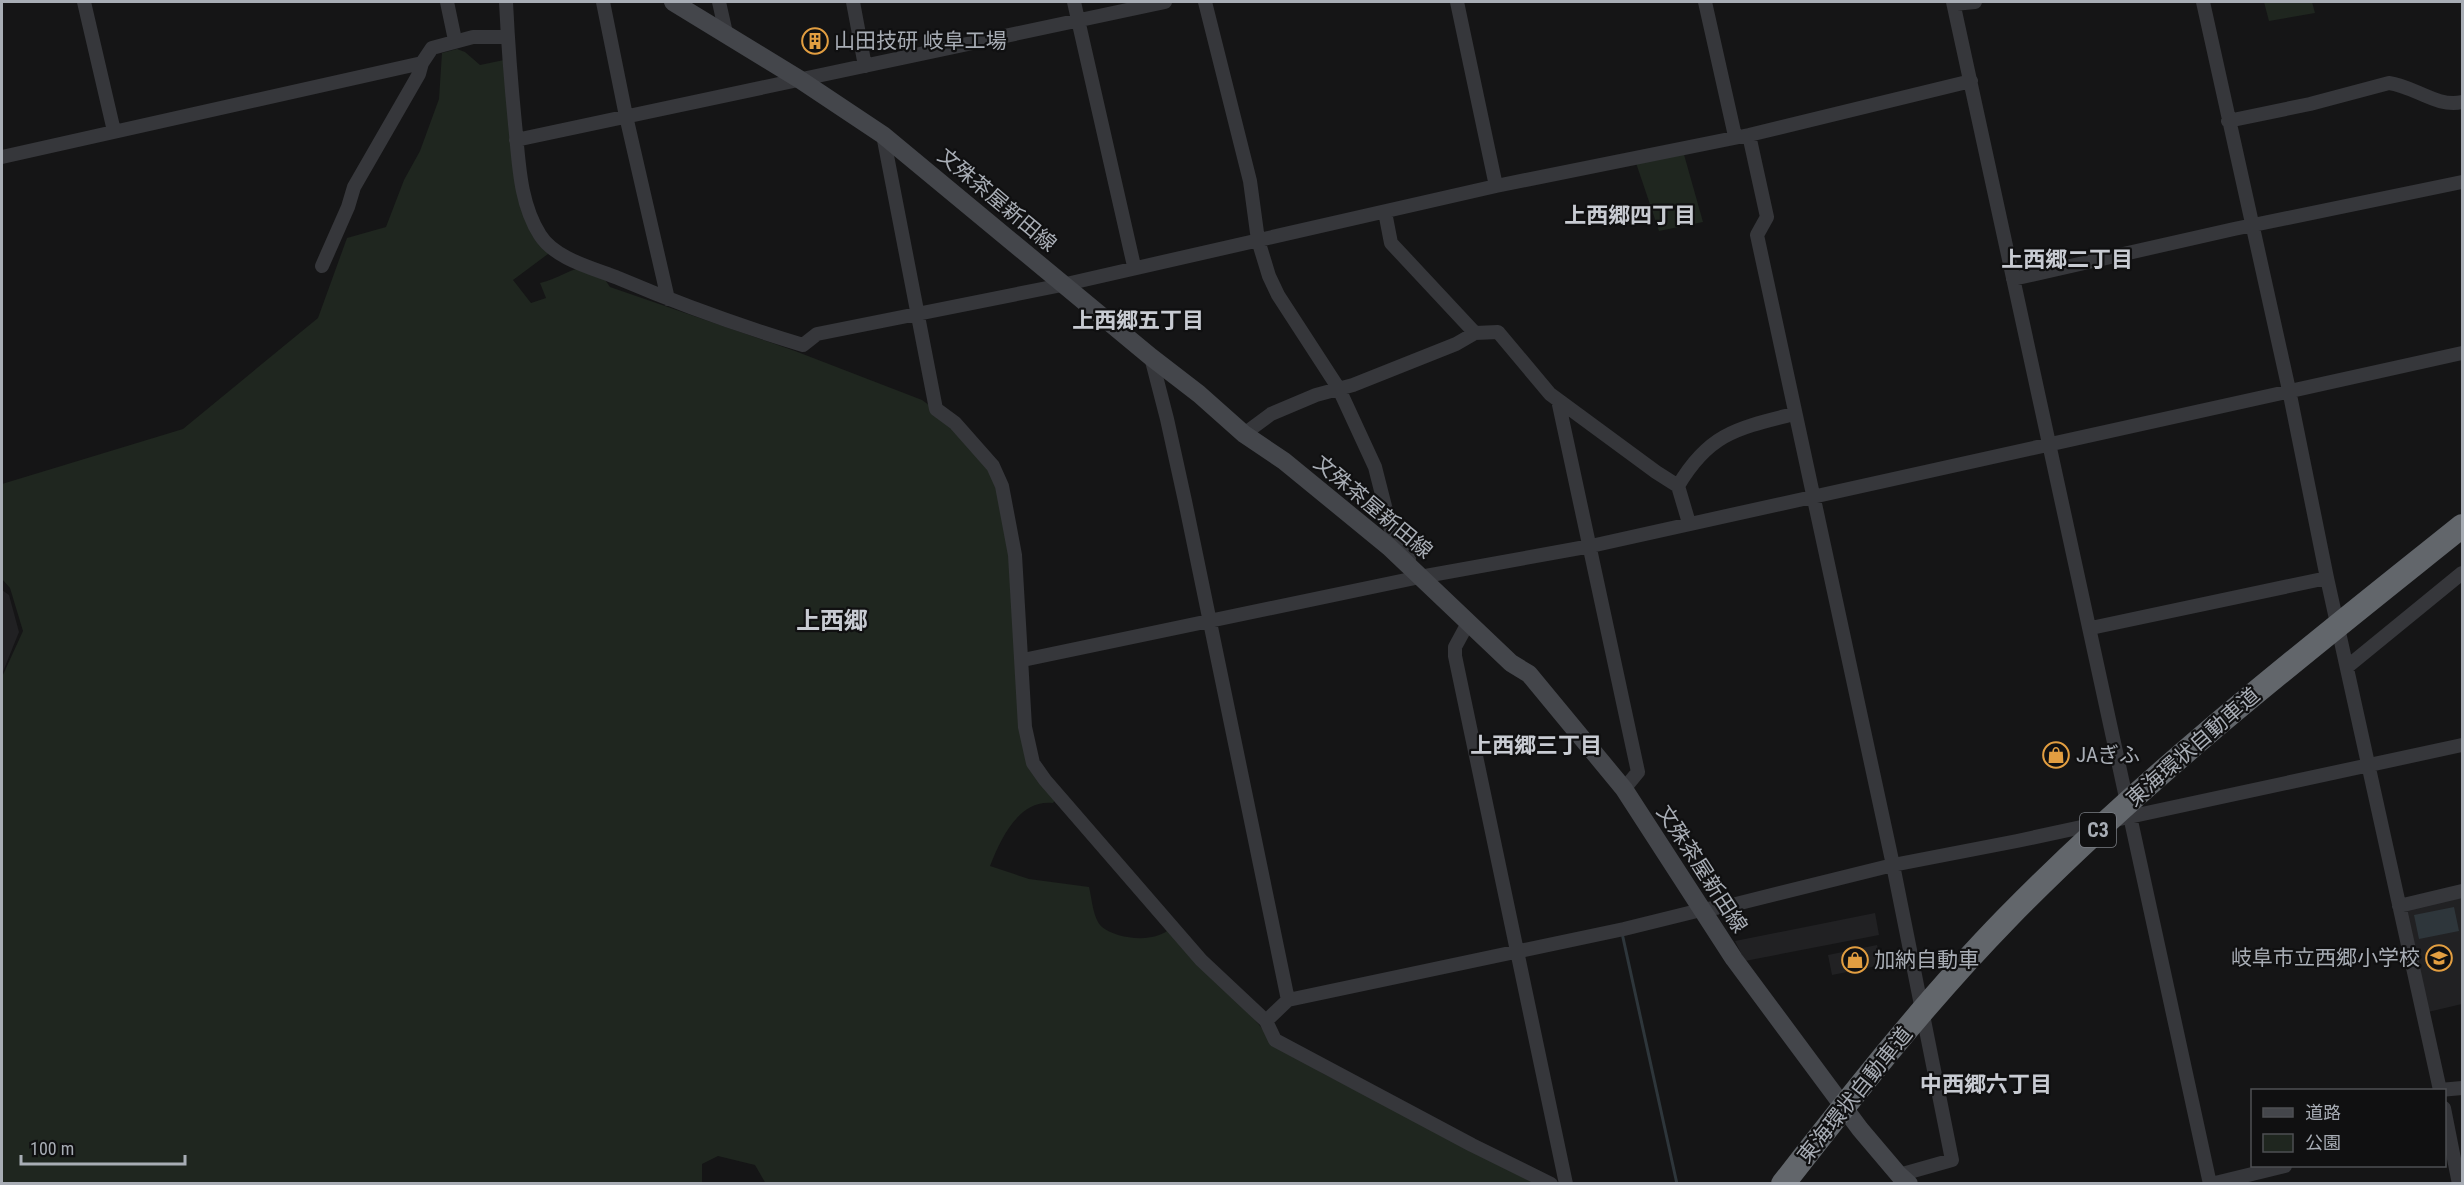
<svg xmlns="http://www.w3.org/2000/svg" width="2464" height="1185" font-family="'Roboto Condensed','Noto Sans JP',sans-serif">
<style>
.built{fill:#212123}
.green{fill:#1f261f}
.water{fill:#2e363b}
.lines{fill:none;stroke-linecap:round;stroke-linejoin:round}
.stream{stroke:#2e363b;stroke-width:3}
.minor{stroke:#36373b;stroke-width:14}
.secondary{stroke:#44464b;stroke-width:18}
.motorway-bridge{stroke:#62666b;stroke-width:24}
.labels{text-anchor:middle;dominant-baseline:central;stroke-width:4.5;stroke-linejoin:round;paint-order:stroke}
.shield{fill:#101011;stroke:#7a7e84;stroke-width:1.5}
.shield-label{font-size:20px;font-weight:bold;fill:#a8adb5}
.poi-label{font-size:21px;fill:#a8adb5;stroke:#101011;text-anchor:start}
.street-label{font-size:21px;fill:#a8adb5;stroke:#101011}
.neighbourhood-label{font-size:22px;font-weight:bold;fill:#c8cbd2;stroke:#101011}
.quarter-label{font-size:24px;font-weight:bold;fill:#c8cbd2;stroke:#101011}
</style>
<rect width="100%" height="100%" fill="#151516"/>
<path class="built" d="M2 590 9 595 19 632 2 674Z
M2462 896V1004L2428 1012 2405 912 2408 908Z
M1875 913 1879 935 1745 961 1735 941Z
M1877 945 1882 965 1832 975 1828 955Z"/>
<path class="green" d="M2264 2H2312L2315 13 2269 21Z
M457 49 465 52 480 65 504 60 522 204 552 251 513 280 531 303 546 298 540 283C569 277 587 250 610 287L795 351 922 400 968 433 1011 505 1026 740 1060 794 1053 803C1019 799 1001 838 990 866L1029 879 1089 887C1092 899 1093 919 1102 927 1120 941 1162 944 1175 923L1265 1032 1322 1073 1540 1183 766 1184 755 1165 718 1156 702 1164V1184H2V677L23 631 10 588 2 579V484L183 429 318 318 347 238 386 227 404 180 420 151 439 99 442 53Z
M1683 151 1703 222 1659 231 1635 160Z"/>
<path class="water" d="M2454 907 2459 931 2419 939 2414 915Z"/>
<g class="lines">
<path class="stream" d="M1622 933 1677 1184"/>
<path class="minor" d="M84 2 114 131
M447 2 455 40
M506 2C508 43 511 83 515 124 519 161 519 202 540 235 555 259 593 268 618 278 679 304 740 326 803 345L817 334 1062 285 1496 186 1749 135 1971 81
M603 2 626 116 668 299
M719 2 726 33
M853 2 865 66
M1074 2 1134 266
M1205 2 1250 181 1258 240 1269 276 1278 295 1339 389 1375 467 1391 530 1409 559
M1457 2 1496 186
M1705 2 1735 136
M1953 2 2210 1184
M2203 2 2289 390 2327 578 2440 1090
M1954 4 1975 2
M2228 121 2310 104 2389 83C2414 86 2437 108 2462 102
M883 135 936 409 955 423 993 466 1002 486 1015 555 1025 727 1033 763 1045 780 1201 960 1266 1021 1275 1040 1472 1145 1551 1184
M1749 135 1767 217 1757 235 1893 865 1952 1160 1899 1175
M516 140 1165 2
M2 157 422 63
M1385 212 1391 243 1475 333
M322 266 348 207 354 187 419 74 422 63 432 48 473 37H507
M2013 279 2234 229 2462 182
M1151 357 1167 419 1185 501 1288 1000
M1558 400 1638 772 1624 789
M1244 434 1271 414 1316 395 1353 385 1456 344 1475 333 1498 332 1550 394 1656 472 1678 486 1689 523
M1678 486C1709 433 1738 428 1794 414
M1468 623 1455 647V656L1566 1184
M2091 628 2327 578
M1023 660 1420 577 1591 546 2462 353
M2347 667 2462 573
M2399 906 2462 891
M1266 1021 1288 1000 1624 929 1701 910 1728 906 1893 865 2017 841 2462 745
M2440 1090 2462 1088
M2444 1108 2459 1184
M2211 1184 2285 1166"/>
<path class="secondary" d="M673 2 799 79 883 135 1151 357 1199 394 1244 434 1284 461 1389 547 1511 663 1529 674 1624 789 1734 959 1860 1129 1899 1175 1909 1184"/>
<path class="motorway-bridge" d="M1783 1184C1854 1093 1926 1001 2007 918 2148 774 2306 651 2462 526"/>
</g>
<defs>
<g id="building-ring" transform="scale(1.35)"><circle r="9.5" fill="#101011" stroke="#e29e41" stroke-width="1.5"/><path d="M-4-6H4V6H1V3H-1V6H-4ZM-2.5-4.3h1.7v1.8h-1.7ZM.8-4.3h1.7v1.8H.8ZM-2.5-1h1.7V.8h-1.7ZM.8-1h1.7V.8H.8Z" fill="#e29e41"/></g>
<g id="shop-ring" transform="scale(1.35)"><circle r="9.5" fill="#101011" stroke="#e29e41" stroke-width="1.5"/><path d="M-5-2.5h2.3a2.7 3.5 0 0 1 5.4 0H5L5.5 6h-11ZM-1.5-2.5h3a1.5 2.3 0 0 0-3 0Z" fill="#e29e41"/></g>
<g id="school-ring" transform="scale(1.35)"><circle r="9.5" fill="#101011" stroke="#e29e41" stroke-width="1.5"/><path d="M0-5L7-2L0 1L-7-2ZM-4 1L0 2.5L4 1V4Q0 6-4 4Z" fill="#e29e41"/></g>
</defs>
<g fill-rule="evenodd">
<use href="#building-ring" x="815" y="41"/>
<use href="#shop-ring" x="2056" y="755"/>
<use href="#school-ring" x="2439" y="958"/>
<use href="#shop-ring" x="1855" y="960"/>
</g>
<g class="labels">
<rect class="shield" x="2080" y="813" width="36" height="34" rx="4.5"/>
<g class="shield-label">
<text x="2098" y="830">C3</text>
</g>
<g class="poi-label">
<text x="834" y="41">山田技研 岐阜工場</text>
<text x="2076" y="755">JAぎふ</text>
<text x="2420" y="958" text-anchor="end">岐阜市立西郷小学校</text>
<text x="1874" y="960">加納自動車</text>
</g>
<g class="street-label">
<text transform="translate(997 200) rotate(40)">文殊茶屋新田線</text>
<text transform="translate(1373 507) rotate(40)">文殊茶屋新田線</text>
<text transform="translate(2193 747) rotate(-41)">東海環状自動車道</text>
<text transform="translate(1702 869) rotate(57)">文殊茶屋新田線</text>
<text transform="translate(1855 1095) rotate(-51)">東海環状自動車道</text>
</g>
<g class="neighbourhood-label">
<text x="1630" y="215">上西郷四丁目</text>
<text x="2067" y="259">上西郷二丁目</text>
<text x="1138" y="320">上西郷五丁目</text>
<text x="1536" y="745">上西郷三丁目</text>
<text x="1986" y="1084">中西郷六丁目</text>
</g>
<g class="quarter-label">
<text x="832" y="621">上西郷</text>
</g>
</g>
<rect width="2464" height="1185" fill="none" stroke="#a8adb5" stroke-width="6"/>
<rect x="2251" y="1089" width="195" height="78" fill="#101011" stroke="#4d4f53" stroke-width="1.5"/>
<rect x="2263" y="1108" width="30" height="9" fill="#44464b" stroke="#4d4f53" stroke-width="1.5"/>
<text x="2305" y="1119" font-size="18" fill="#a8adb5">道路</text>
<rect x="2263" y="1134" width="30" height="18" fill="#1f261f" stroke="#4d4f53" stroke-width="1.5"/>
<text x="2305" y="1149" font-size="18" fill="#a8adb5">公園</text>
<path d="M21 1155v9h164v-9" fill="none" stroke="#a8adb5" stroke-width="3"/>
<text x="30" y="1155" font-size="18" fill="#a8adb5" stroke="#101011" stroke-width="4.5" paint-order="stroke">100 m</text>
</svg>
